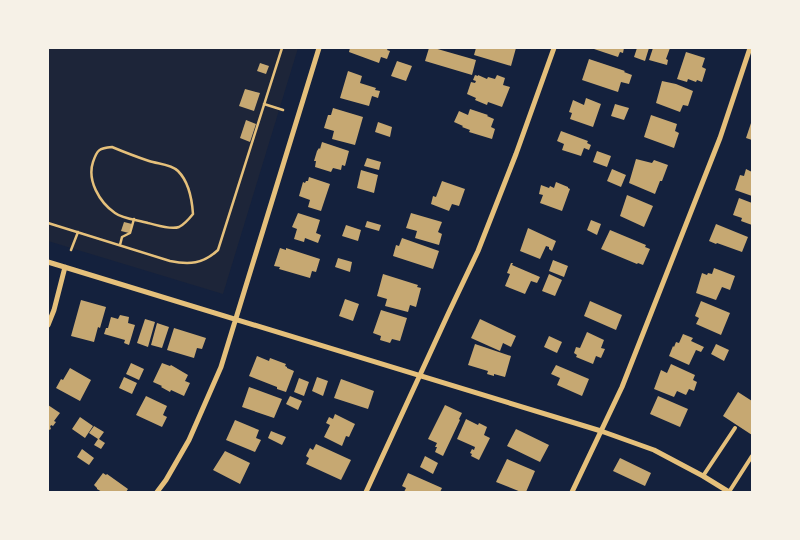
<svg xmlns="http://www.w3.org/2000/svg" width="800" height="540" font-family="'PT Sans Narrow',sans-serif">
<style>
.green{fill:#1d2539}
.building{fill:#c6a872}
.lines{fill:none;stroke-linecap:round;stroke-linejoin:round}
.path{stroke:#e5c07b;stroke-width:2.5}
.service{stroke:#e5c07b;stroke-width:4}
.minor{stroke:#e5c07b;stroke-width:5}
</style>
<rect width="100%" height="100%" fill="#14213d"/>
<path class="green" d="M48 48H298L223 294 48 241Z"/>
<path class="building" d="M350 48H388L387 50 390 51 387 59 381 57 379 63 349 52Z
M429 48H434L476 60 472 75 425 61Z
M476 48H516L511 66 474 55Z
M591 48H624L623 53 620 52 618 57Z
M637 48H649L645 61 634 57Z
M653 48H670L666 59 668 60 667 65 649 60Z
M686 52 705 58 702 67 706 69 702 82 697 80 696 82 688 79 687 82 677 79Z
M589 59 625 71 624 72 632 75 629 84 621 82 618 92 582 80Z
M397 61 412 66 406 81 391 76Z
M260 63 269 66 266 74 257 71Z
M348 71 362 76 360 83 376 88 375 90 380 91 378 98 372 96 369 106 340 98Z
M475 75 478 76V75L487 79 488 77 495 79 497 75 505 78 503 85 510 87 502 107 488 102 487 105 475 100 476 98 467 94 471 82 475 83 476 81 473 80Z
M662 81 676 84 693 91 688 106 683 105 680 112 656 103Z
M245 89 260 93 254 111 239 106Z
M586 98 601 104 593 127 570 119 572 113 569 112 573 100 584 105Z
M615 104 629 108 624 120 611 116Z
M333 108 363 117 355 145 332 139 334 131 324 128 328 115H331Z
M470 109 488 115 487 116 494 119 491 127 495 129 492 139 469 132 470 130 462 127 463 126 454 122 459 111 468 115Z
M651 115 677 124 675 131 679 133 674 148 644 137Z
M246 120 256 124 250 142 240 138Z
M752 120V140L746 138Z
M378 122 392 127 390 137 375 132Z
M561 131 588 141 587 143 591 145 589 150 584 148 581 156 562 150 564 144 557 141Z
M322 142 349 151 345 166 342 165 341 170 333 168 331 172 315 167 316 161H314L317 151 319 148 320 149Z
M597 151 611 156 607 167 593 162Z
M367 158 381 162 379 170 364 166Z
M636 159 652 163 654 160 668 165 662 181H660L655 194 629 183Z
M612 169 626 175 621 187 607 181Z
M746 169 752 172V196L735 190 740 175 744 176Z
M361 170 378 175 374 193 357 188Z
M309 177 330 184 321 211 308 207 310 200 299 196 303 182 305 183 306 181H308Z
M442 181 465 189 459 206 452 204 449 211 431 204 433 196 436 197Z
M556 182 568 187V188L570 189 562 211 540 203 543 195 539 194 541 185 549 188 550 186 554 188Z
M627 195 653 206 644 227 620 216Z
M739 198 752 203V225L741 221 742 218 733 215Z
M298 213 320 220 316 233 321 235 318 243 305 238 304 242 294 239 297 229 292 227Z
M411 213 442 222 438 232 442 234 439 245 415 238 417 231 406 228Z
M591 220 601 224 597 235 587 230Z
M367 221 381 225 379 231 365 227Z
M124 222 132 224 129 233 121 231Z
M716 224 748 237 742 252 717 243 716 244 709 241Z
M346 225 361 230 358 241 342 236Z
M528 228 556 241 552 251 549 249V247L546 246 540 259 520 251Z
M610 230 646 245 645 247 650 249 643 265 638 263 637 264 601 249Z
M402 238 439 251 433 269 393 256 396 245 399 246Z
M280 248 286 250V248L320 259 316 272 312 271 310 278 279 269 280 267 274 266Z
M338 258 352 262 350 272 335 267Z
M553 260 568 266 564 277 549 271Z
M511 263H513L512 265 540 277 537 283 531 281 525 294 505 286 510 274 507 273Z
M714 268 735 276 730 290 722 287 716 300 696 293 702 273 707 275 708 273 712 274Z
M383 274 418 285 417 287 421 288 416 307 410 305 408 312 385 306 387 299 377 296Z
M549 274 562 280 555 296 542 291Z
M345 299 359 304 353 321 339 316Z
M81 300 106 307 100 328 98 327 94 342 71 336Z
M590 301 622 315 616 330 584 316Z
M701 301 730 313 721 335 696 324 699 318 695 316Z
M381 310 407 318 400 341 392 339 390 343 380 340 381 336 373 333Z
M120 315 129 317 128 323 135 325 129 345 124 343 125 340 104 334 106 328H108L111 317 118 319Z
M145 319 155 322 148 347 137 343Z
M480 319 516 336 511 347 503 343 500 351 471 338Z
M157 323 169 327 162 348 151 345Z
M174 328 206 338 202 349 197 348 194 358 167 350Z
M587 332 604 340 601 348 605 349 601 358 596 356 593 364 576 357 577 355 574 353 576 347 580 348Z
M683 334 693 338 691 341 704 347 701 352 696 350 689 365 669 356 673 346 674 347 676 342 679 343Z
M549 336 562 342 557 353 544 347Z
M475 344 511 356 505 377 494 374V376L487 374 488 371 468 365Z
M716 344 729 350 724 361 711 354Z
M257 356 269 361 270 358 286 364 285 366 287 367V368L294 371 286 392 277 389V387L249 376Z
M131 363 144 369 139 380 126 374Z
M162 363 170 366 171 365 188 375 185 381 190 383 184 396 171 390 170 392 161 387 162 386 153 382Z
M671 364 695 375 693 380 697 382 694 391 689 389 686 395 677 391 674 397 654 389 661 370 667 373Z
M556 365 589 379 582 396 557 385 560 378 551 374Z
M70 368 91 380 80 401 56 388 61 379 63 380Z
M124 377 137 383 132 394 119 388Z
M317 377 328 381 323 396 312 391Z
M299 378 309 382 304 396 294 392Z
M341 379 374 391 368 409 334 398Z
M249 387 282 399 274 418 242 407Z
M738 392 752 401V435L723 416Z
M146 396 167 406 163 415 167 417 162 427 136 415Z
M290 396 302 401 298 410 286 404Z
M658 396 688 409 680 427 650 414Z
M48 405 60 413 54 421 56 422 53 426 51 425 50 427 51 428 50 430 48 429Z
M445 405 462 413 459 419 460 420 443 456 435 452 437 447H435L437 443 428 439Z
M335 414 355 424 349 437 346 436 342 446 324 437 330 425 326 423 329 417 333 419Z
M80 417 93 426 85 438 72 429Z
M466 419 478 425 479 423 487 427 484 435 490 438 479 460 471 456 472 454 470 453 472 449 474 450 475 447 457 439Z
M235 420 259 430 256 438 261 440 255 452 226 440Z
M94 426 104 432 99 439 105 443 101 449 94 445 98 439 89 433Z
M516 429 549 445 540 462 507 446Z
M271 431 286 437 282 445 268 438Z
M316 444 351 460 341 480 306 464 309 458 306 456 310 448 313 450Z
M82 449 94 458 89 465 77 457Z
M225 451 250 463 240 484 213 470Z
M425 456 438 463 433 474 420 467Z
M620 458 651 473 645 486 613 471Z
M507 459 535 471 526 492H521L496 482Z
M103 473 106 475 107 474 128 489 126 492H102L97 489V488L94 485Z
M408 473 442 488 440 492H404L406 488 402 486Z"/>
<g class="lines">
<path class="path" d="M264 104 283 110
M112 147C124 152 137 157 149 161 158 164 171 164 178 171 189 182 192 199 193 214 189 219 185 224 179 227 170 230 157 225 148 223 138 220 123 219 115 213 99 202 87 180 93 162 97 150 99 148 112 147Z
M48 223 170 261C189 265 203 264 218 250L282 48
M120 245 122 237 130 233 134 219
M71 250 78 232"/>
<path class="service" d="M703 476 735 428
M729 492 752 456"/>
<path class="minor" d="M48 262 601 431 654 450 703 476 729 492
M48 325 54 310 65 267
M157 492 166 480 189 440 221 367 319 48
M366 492 449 312 478 251 516 154 554 48
M572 492 622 387 720 138 750 48"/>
</g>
<rect width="800" height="540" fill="none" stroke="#f6f1e7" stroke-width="98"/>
</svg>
